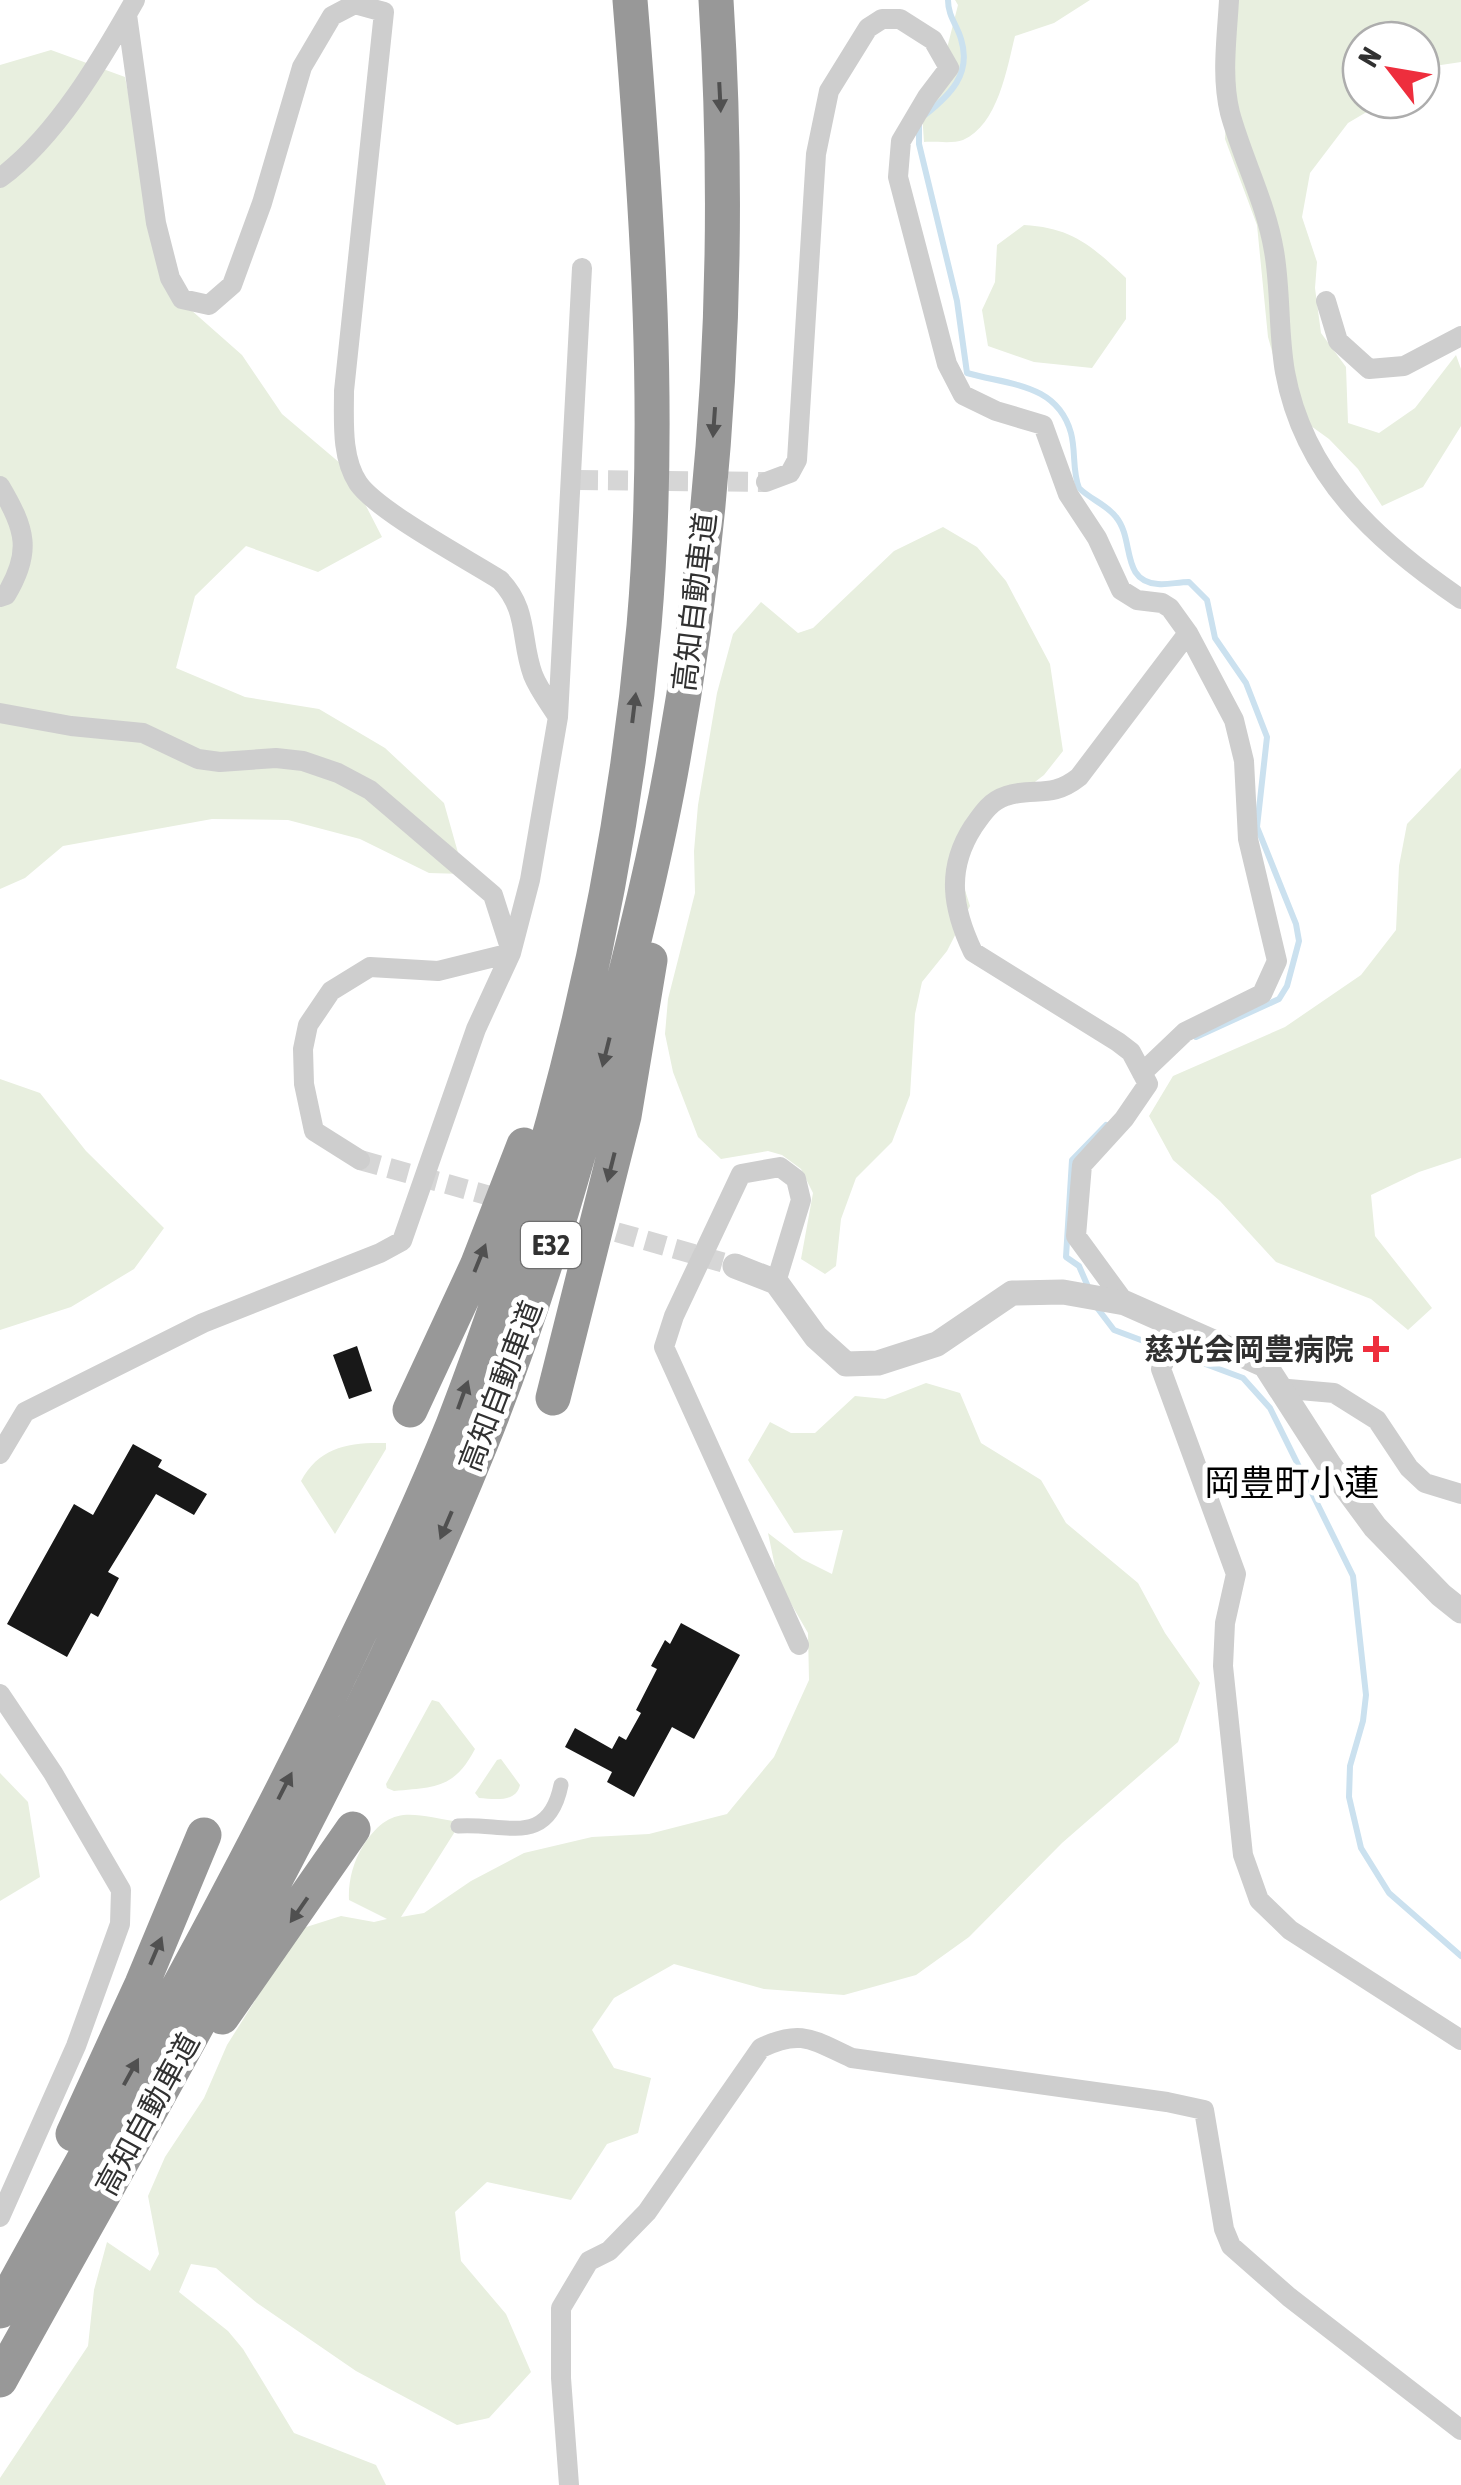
<svg xmlns="http://www.w3.org/2000/svg" width="1461" height="2485" font-family="'Asap Condensed','Noto Sans JP',sans-serif">
<style>
.green{fill:#e8efdf}
.lines{fill:none;stroke-linecap:round;stroke-linejoin:round}
.stream{stroke:#cbe1ef;stroke-width:6}
.building{fill:#181818}
.minor-tunnel{stroke:#d6d6d6;stroke-width:20;stroke-dasharray:20 10;stroke-linecap:butt}
.pedestrian{stroke:#cecece;stroke-width:15}
.minor{stroke:#cecece;stroke-width:20}
.tertiary{stroke:#cecece;stroke-width:25}
.motorway{stroke:#989898;stroke-width:35}
.oneway{fill:#505050}
.poi-dot{fill:#ee2e3d;stroke:#fff;stroke-width:4}
.labels{text-anchor:middle;dominant-baseline:central;stroke-width:10;stroke-linejoin:round;paint-order:stroke}
.shield{fill:#fff;stroke:#6f6f6f;stroke-width:2.5}
.shield-label{font-size:28px;font-weight:bold;fill:#313131}
.street-label{font-size:30px;fill:#313131;stroke:#fff}
.poi-label{font-size:30px;font-weight:bold;fill:#313131;stroke:#fff;text-anchor:end}
.quarter-label{font-size:35px;fill:#000;stroke:#fff}
</style>
<rect width="100%" height="100%" fill="#fff"/>
<path class="green" d="M955 0H1090L1054 23 1015 36C1007 68 998 125 963 140 953 144 935 141 924 142L922 113 942 68 958 5Z
M1226 0H1461V62L1421 68V40H1361V100H1387L1348 123 1310 173 1302 217 1317 262 1315 288 1321 333 1346 367 1348 423 1379 433 1415 408 1456 355 1461 369V426L1423 487 1382 506 1358 469 1329 439 1300 418 1282 387 1268 337 1257 225 1225 139 1228 80Z
M51 50 125 77 155 229 182 302 242 355 282 414 347 469 382 537 318 572 246 546 195 596 176 668 245 697 319 709 385 748 444 803 464 874 429 873 360 839 288 820 212 819 63 846 25 878 0 889V65Z
M1024 225C1073 228 1092 246 1126 278V319L1092 368 1034 362 988 346 982 310 995 282 997 245Z
M943 527 977 547 1006 581 1050 664 1063 751 1044 775 979 825 957 865 970 906 947 951 922 982 915 1014 910 1095 892 1142 856 1178 841 1219 836 1266 825 1274 801 1259 813 1193 801 1169 782 1155 768 1151 721 1159 698 1137 673 1072 665 1034 668 999 695 893 694 851 698 805 717 693 733 634 761 602 798 633 813 628 894 551Z
M1461 768V1158L1419 1172 1371 1195 1375 1236 1432 1308 1408 1330 1371 1299 1276 1262 1220 1201 1173 1160 1149 1116 1173 1076 1285 1027 1361 975 1396 930 1399 866 1407 824Z
M0 1079 40 1093 86 1151 164 1228 134 1269 71 1307 0 1330Z
M926 1383 960 1393 981 1443 1041 1480 1066 1523 1138 1583 1165 1633 1200 1683 1178 1742 1062 1843 969 1937 916 1975 844 1995 764 1989 674 1964 614 1998 592 2030 614 2068 651 2078 638 2133 607 2144 571 2200 487 2182 455 2212 461 2261 506 2314 531 2372 489 2418 457 2425 356 2371 257 2303 216 2268 191 2264 179 2292 228 2331 243 2349 294 2433 376 2465 386 2485H0V2478L88 2346 94 2290 107 2242 150 2271 159 2254 148 2196 165 2157 204 2098 227 2045 300 1929 341 1916 374 1922 387 1919 349 1900C348 1882 353 1862 363 1846 392 1801 414 1816 461 1822L401 1917 424 1913 471 1881 524 1853 592 1837 649 1834 727 1814 774 1757 809 1680 808 1633 778 1581 768 1533 802 1559 832 1574 843 1530 794 1533 748 1460 770 1422 791 1433H815L855 1396 885 1399Z
M386 1443V1449L335 1534 301 1481C319 1447 349 1442 386 1443Z
M432 1700 439 1702 475 1749C454 1789 435 1787 394 1791L387 1788 386 1784Z
M501 1759 520 1785C516 1803 494 1799 479 1798L475 1793 497 1760Z
M0 1773 28 1802 40 1877 0 1901Z"/>
<g class="lines">
<path class="stream" d="M925 115C950 95 972 74 961 39 957 25 948 16 948 0
M919 126V144L957 301 967 373C1008 385 1057 383 1071 433 1076 452 1072 470 1079 488 1090 499 1107 505 1116 517 1135 540 1120 581 1158 584 1168 585 1178 582 1189 582L1207 600 1215 638 1246 683 1267 737 1257 827 1296 924 1299 941 1287 986 1279 999 1196 1037
M1089 1289 1079 1266 1066 1257 1072 1160 1106 1125
M1095 1305 1114 1330 1243 1378 1270 1408 1353 1576 1366 1695 1363 1721 1350 1766 1349 1797 1361 1848 1389 1893 1461 1956"/>
</g>
<path class="building" d="M357 1346 372 1391 349 1399 333 1355Z
M133 1444 162 1460 158 1467 207 1494 194 1515 156 1494 108 1572 119 1578 98 1617 91 1613 67 1657 7 1624 74 1504 93 1515Z
M681 1623 740 1655 694 1739 672 1727 634 1797 607 1782 612 1772 565 1747 575 1728 612 1749 619 1736 626 1740 641 1713 636 1710 657 1669 651 1666 665 1640 670 1644Z"/>
<g class="lines">
<path class="minor-tunnel" d="M578 480 766 482
M360 1160 512 1202
M588 1224 735 1266"/>
<path class="pedestrian" d="M458 1826C503 1822 548 1849 561 1785"/>
<path class="minor" d="M1229 0C1227 37 1221 77 1230 113 1243 160 1266 203 1274 251 1281 291 1278 332 1285 372 1304 476 1377 542 1461 599
M127 15 156 223 170 278 182 299 209 305 232 285 262 203 302 67 332 16 355 4 384 12 344 391C344 421 341 457 358 483 377 511 467 559 500 580 529 610 520 640 533 675 539 690 550 704 558 717
M0 178C56 137 101 60 135 0
M1326 301 1338 341 1369 369 1404 366 1461 336
M766 482 790 473 797 460 816 154 829 91 868 28 882 19H900L933 40 949 68 927 97 901 141 898 177 947 364 963 395 996 411 1043 425 1068 494 1097 538 1121 590 1137 600 1162 603 1170 608 1188 633 1234 720 1244 761 1248 839 1277 961 1262 994 1185 1032 1142 1073
M0 486C26 530 32 552 6 595L0 597
M0 713 71 726 143 733 198 759 220 762 276 758 303 761 338 773 370 790 493 895 511 951
M360 1160 314 1131 304 1084 303 1049 308 1025 331 991 370 967 438 971 511 953
M776 1282 801 1200 796 1179 780 1167 741 1174 674 1316 664 1347 799 1645
M1125 1303 1076 1236 1082 1165 1124 1119 1148 1084 1131 1052 1118 1042 973 952C952 908 946 869 973 827 982 814 990 801 1006 796 1035 786 1050 800 1079 777L1188 633
M1180 1327 1161 1369 1236 1574 1225 1623 1223 1666 1243 1855 1259 1900 1290 1930 1461 2040
M1277 1388 1334 1393 1377 1420 1409 1468 1425 1483 1461 1494
M0 1454 25 1412 203 1323 380 1253 402 1241 476 1029 511 953 530 880 558 717 582 268
M0 1694 53 1773 121 1890 120 1924 76 2046 0 2217
M569 2485 561 2378V2308L589 2261 609 2251 647 2212 761 2048C802 2028 814 2041 852 2058L1167 2102 1204 2110 1224 2229 1231 2246 1289 2297 1461 2430"/>
<path class="tertiary" d="M735 1266 776 1282 816 1337 846 1364 878 1363 937 1344 1012 1293 1063 1292 1125 1303 1265 1365 1330 1466 1375 1527 1441 1595 1461 1611"/>
<path class="motorway" d="M553 1398 624 1116 650 960
M410 1410 477 1266 524 1145
M222 2017 353 1829
M73 2134 142 1984 204 1835
M0 2311C122 2089 249 1868 357 1638 391 1568 424 1497 453 1425 552 1169 619 899 644 626 662 418 647 208 630 0
M0 2380C169 2074 350 1768 481 1443 535 1309 576 1171 611 1031 634 942 657 850 673 759 718 509 732 253 716 0"/>
</g>
<defs><path id="oneway-solid" d="M-6-.8H1V-3.2L6.5 0L1 3.2V.8H-6Z" transform="scale(2.5)"/></defs>
<g class="oneway">
<use href="#oneway-solid" transform="translate(720 97) rotate(87)"/>
<use href="#oneway-solid" transform="translate(714 422) rotate(94)"/>
<use href="#oneway-solid" transform="translate(634 708) rotate(-83)"/>
<use href="#oneway-solid" transform="translate(606 1052) rotate(104)"/>
<use href="#oneway-solid" transform="translate(611 1167) rotate(104)"/>
<use href="#oneway-solid" transform="translate(480 1258) rotate(-68)"/>
<use href="#oneway-solid" transform="translate(463 1395) rotate(-70)"/>
<use href="#oneway-solid" transform="translate(446 1525) rotate(113)"/>
<use href="#oneway-solid" transform="translate(285 1786) rotate(-63)"/>
<use href="#oneway-solid" transform="translate(299 1910) rotate(125)"/>
<use href="#oneway-solid" transform="translate(156 1951) rotate(-67)"/>
<use href="#oneway-solid" transform="translate(131 2072) rotate(-61)"/>
</g>
<path class="poi-dot" d="M1371 1334h10v10h10v10h-10v10h-10v-10h-10v-10h10z"/>
<g class="labels">
<rect class="shield" x="521" y="1222" width="60" height="46" rx="8"/>
<g class="shield-label">
<text x="551" y="1245">E32</text>
</g>
<g class="street-label">
<text transform="translate(694 602) rotate(-83)">高知自動車道</text>
<text transform="translate(500 1386) rotate(-69)">高知自動車道</text>
<text transform="translate(147 2114) rotate(-61)">高知自動車道</text>
</g>
<g class="poi-label">
<text x="1354" y="1349">慈光会岡豊病院</text>
</g>
<g class="quarter-label">
<text x="1292" y="1482">岡豊町小蓮</text>
</g>
</g>
<g transform="translate(1391 70) rotate(301)"><circle r="48" fill="#ffffff" stroke="#adadad" stroke-width="2.5"/>
<path d="M0-8L18 38L0 25L-18 38Z" fill="#ee2e3d"/>
<text y="-15" font-size="28" font-weight="bold" text-anchor="middle" fill="#313131">N</text>
</g>
</svg>
